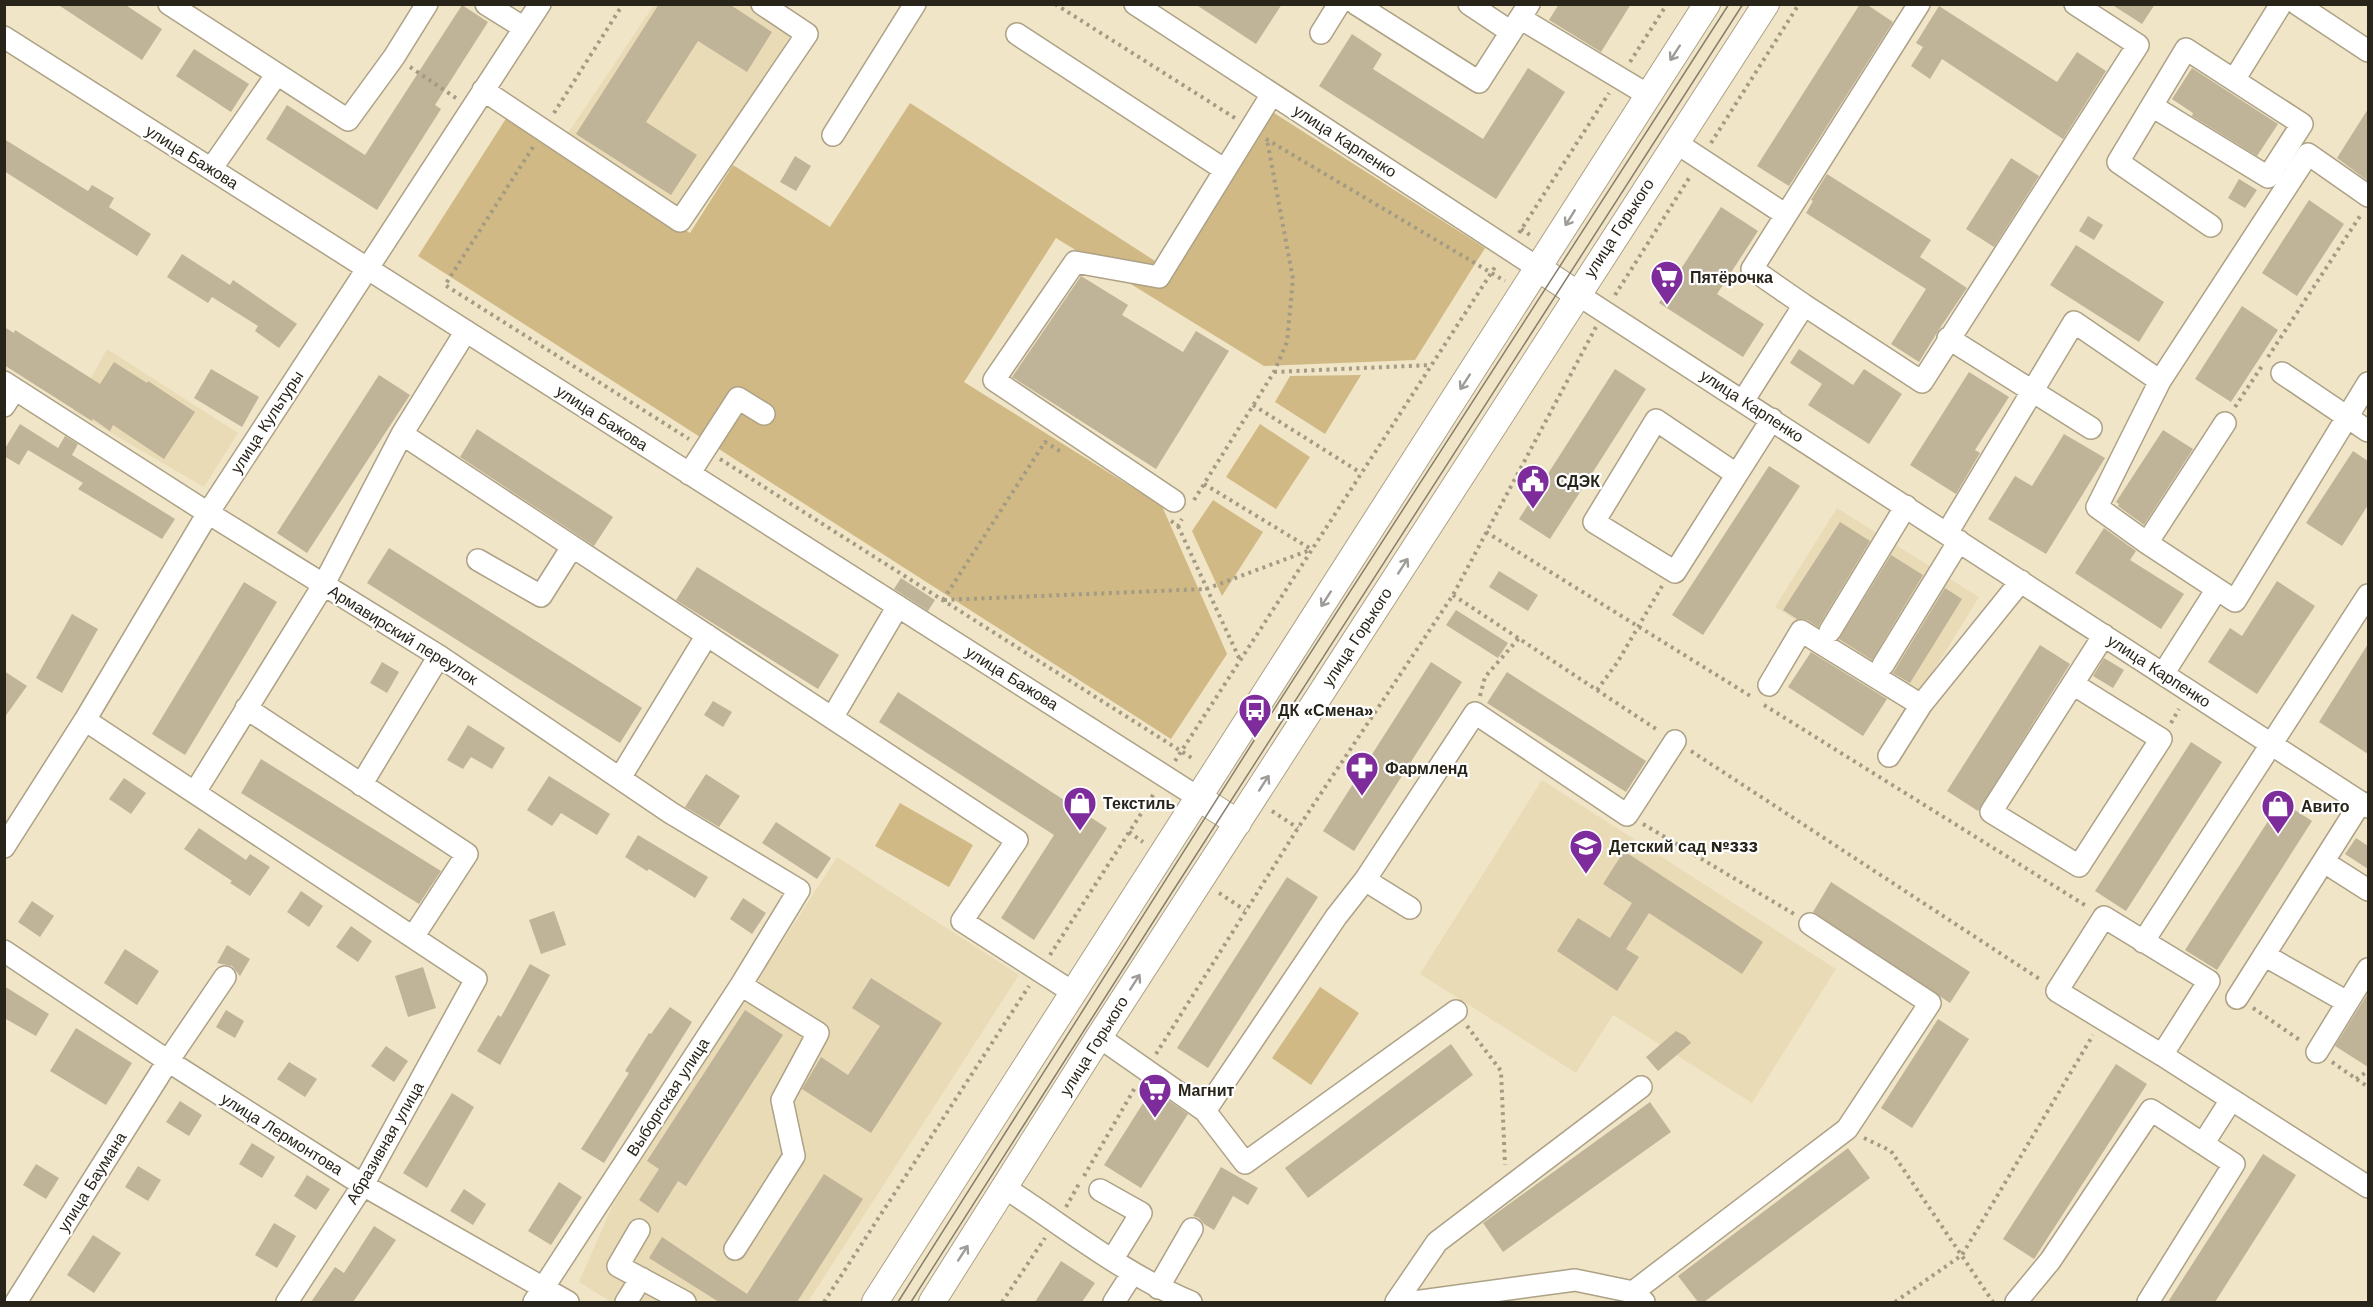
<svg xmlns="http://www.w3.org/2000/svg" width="2373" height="1307" font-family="'Work Sans',sans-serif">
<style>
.built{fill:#eadbb7}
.green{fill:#d0b984}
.building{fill:#bfb398}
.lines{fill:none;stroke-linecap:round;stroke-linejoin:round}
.minor-casing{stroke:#ada186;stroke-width:24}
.major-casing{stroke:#ada186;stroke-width:28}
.path{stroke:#a49b85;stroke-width:4;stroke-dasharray:3 4.5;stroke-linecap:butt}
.minor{stroke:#fff;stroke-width:21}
.major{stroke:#fff;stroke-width:26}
.tram{stroke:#877f6c;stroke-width:1.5}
.oneway{stroke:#9e9c98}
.labels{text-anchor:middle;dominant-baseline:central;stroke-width:4.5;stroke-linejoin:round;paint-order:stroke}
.street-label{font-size:16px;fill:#282419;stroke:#fff}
.poi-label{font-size:16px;font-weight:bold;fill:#282419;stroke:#fff;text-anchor:start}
</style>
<rect width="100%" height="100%" fill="#f1e5c8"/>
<path class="built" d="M654 5H776L818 33 691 224 564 139Z
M107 349 238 433 204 487 73 411Z
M1837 508 1979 597 1918 696 1775 607Z
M1542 780 1836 969 1752 1103 1613 1015 1576 1073 1420 974Z
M837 857 1019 975 808 1302H611L579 1282 613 1204Z"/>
<path class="green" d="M910 103 1169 270 1271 111 1485 248 1415 360 1264 366 1056 238 964 382 1162 506 1227 654 1171 739 418 256 507 117 690 233 733 165 830 227Z
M1361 375 1325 434 1275 402 1290 376Z
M1260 424 1310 457 1276 509 1226 477Z
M1213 500 1263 532 1222 596 1192 531Z
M900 803 973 845 949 887 875 846Z
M1320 987 1359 1013 1311 1085 1272 1058Z"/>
<path class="building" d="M57 4H124L162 29 142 60Z
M659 4H729L772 32 747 72 698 41 646 122 697 155 671 195 576 134Z
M1195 4H1282L1256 44Z
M1559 4H1631L1601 52 1549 20Z
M1860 4H1866L1893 22 1789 186 1757 166Z
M2111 4H2155L2142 24Z
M462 5 488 22 435 105 441 109 377 210 266 139 287 105 365 155Z
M1939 6 2057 82 2077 52 2106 71 2063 139 1942 59 1930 79 1911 66 1923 47 1916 43Z
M1352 34 1382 54 1373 69 1483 139 1528 68 1565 92 1496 199 1319 86Z
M194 49 249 84 231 112 176 76Z
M2192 68 2278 124 2257 156 2192 116 2193 113 2172 99Z
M2368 109V181L2337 158Z
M4 139 88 191 92 185 114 198 109 207 151 234 137 256 4 171Z
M795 156 811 166 796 191 780 182Z
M2011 158 2039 176 1994 247 1966 229Z
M1827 174 1931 240 1920 257 1967 288 1938 331 1919 362 1891 344 1926 289 1806 213 1813 201 1811 200Z
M2239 179 2257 190 2245 208 2228 198Z
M2309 200 2344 224 2297 296 2262 273Z
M1721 207 1758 231 1717 294 1764 324 1743 357 1659 303Z
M2088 216 2103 225 2094 240 2079 231Z
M2076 245 2164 302 2139 342 2050 285Z
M182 254 230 285 233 280 297 324 279 348 255 331 258 326 212 297 208 303 167 277Z
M1081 276 1128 305 1122 315 1183 352 1196 331 1229 351 1156 469 1012 377Z
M2242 306 2278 330 2231 402 2195 379Z
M4 327 14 333 15 330 100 384 114 362 147 383 148 381 195 412 164 459 113 425 110 431 93 419 92 421 4 365Z
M1799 349 1853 385 1864 369 1902 394 1869 444 1808 405 1822 384 1790 363Z
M211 369 259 397 242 427 194 398Z
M1615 369 1646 389 1550 539 1519 519Z
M1969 372 2009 397 1975 450 1980 453 1956 494 1910 465Z
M379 375 410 395 307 553 277 533Z
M20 424 58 448 65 436 78 444 72 455 175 519 162 539 78 489 83 483 28 450 19 465 4 456V450Z
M477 429 613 517 594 546 460 457Z
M2163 430 2193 449 2144 525 2118 506 2119 504 2116 502Z
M2064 434 2105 458 2046 554 1988 519 2015 476 2032 486Z
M2353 451 2368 461V505L2342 546 2306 523Z
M1769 466 1800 486 1703 635 1672 615Z
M1840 522 1870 541 1818 627 1807 620 1797 619 1783 610Z
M2104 528 2136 551 2130 560 2184 594 2161 629 2075 573Z
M389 548 642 708 620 743 367 583Z
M1891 555 1923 575 1872 660 1839 639Z
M697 567 839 655 818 689 676 600Z
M1499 571 1538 595 1528 611 1489 587Z
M901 578 935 600 928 611 894 589Z
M2277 581 2315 606 2257 694 2208 662 2230 628 2242 636Z
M244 582 277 602 185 755 152 734Z
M1945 588 1962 599 1910 683 1893 673Z
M1456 610 1508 643 1498 658 1446 625Z
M72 614 98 629 62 693 36 678Z
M2368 644V754L2319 722Z
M2040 645 2070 664 1978 811 1947 791Z
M1811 652 1887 699 1863 736 1788 687Z
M2104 658 2124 670 2113 688 2093 676Z
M382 662 399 672 387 693 370 683Z
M1431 662 1462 682 1354 851 1323 831Z
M4 671 27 686 4 718Z
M1507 672 1646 761 1626 792 1487 703Z
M898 692 1107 828 1034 940 1001 918 1054 835 879 722Z
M713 701 732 712 723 727 704 715Z
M468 725 505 748 492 769 471 757 463 769 447 760Z
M2191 742 2222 762 2126 911 2095 891Z
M261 759 441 871 419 904 241 793Z
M706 774 740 796 719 827 685 807Z
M549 776 610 814 597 835 561 813 552 826 527 810Z
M124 778 146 793 131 814 109 799Z
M2281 801 2312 821 2217 970 2185 950Z
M776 822 831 858 817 879 762 843Z
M199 828 246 860 250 854 270 867 250 896 230 883 232 881 184 849Z
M638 835 708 877 695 898 649 869 647 871 625 857Z
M2356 838 2368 846V869L2345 854Z
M1624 851 1763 942 1742 974 1649 913 1626 949 1639 957 1617 991 1557 951 1578 918 1610 938 1632 903 1603 884Z
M1287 877 1318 897 1208 1068 1177 1048Z
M1831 882 1970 972 1950 1003 1813 912Z
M301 891 323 906 309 927 287 912Z
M743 898 766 913 752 934 730 919Z
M32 901 54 916 40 937 18 922Z
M554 911 566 945 541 954 529 920Z
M351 926 372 941 358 962 336 947Z
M227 945 250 959 240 976 232 966 217 963Z
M125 949 159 971 137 1005 104 983Z
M530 964 550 975 500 1065 477 1051 498 1015 501 1017Z
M423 967 436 1008 408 1017 395 976Z
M871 978 942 1023 871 1133 802 1089 821 1057 848 1075 880 1026 852 1008Z
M4 986 49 1014 36 1036 4 1018Z
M2368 993V1067L2335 1046Z
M670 1007 692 1022 604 1163 581 1149 629 1073 625 1071 649 1033 651 1034Z
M226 1010 244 1021 235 1038 216 1027Z
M745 1010 783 1035 686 1186 678 1181 658 1213 639 1200 659 1169 647 1161Z
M1938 1019 1969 1039 1912 1128 1881 1108Z
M76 1028 132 1063 106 1105 50 1071Z
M1676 1031 1685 1036 1691 1043 1658 1071 1646 1057Z
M1451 1044 1473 1075 1308 1198 1285 1168Z
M386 1046 408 1061 394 1082 371 1066Z
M289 1062 317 1079 305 1097 277 1079Z
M2116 1064 2147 1084 2034 1259 2003 1239Z
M1152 1089 1188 1114 1141 1188 1104 1165Z
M452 1093 474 1107 427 1188 403 1173Z
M180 1101 202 1115 189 1136 166 1122Z
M1650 1102 1671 1132 1503 1252 1483 1223Z
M252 1143 275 1157 262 1178 239 1164Z
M1848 1148 1870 1178 1704 1302H1698L1678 1276Z
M2263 1154 2296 1175 2215 1302H2168Z
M36 1164 59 1178 46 1199 23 1185Z
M138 1166 161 1180 148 1201 125 1187Z
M1221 1167 1258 1188 1248 1205 1233 1196 1214 1230 1204 1224 1199 1218 1193 1216Z
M824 1174 863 1199 797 1302H719L649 1258 662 1237 747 1294Z
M307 1175 330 1189 316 1210 294 1196Z
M559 1182 582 1197 551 1245 528 1231Z
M464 1189 486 1204 473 1225 450 1211Z
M274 1223 296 1236 277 1268 255 1255Z
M374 1226 396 1240 353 1302H311L335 1267 344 1273Z
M93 1235 121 1253 94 1293 67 1275Z
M1061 1261 1095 1283 1082 1302H1035Z"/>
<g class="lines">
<g class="minor-casing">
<path id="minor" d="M169 4 348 120 394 57 427 4
M486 4 524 28
M1135 4 1538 268
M1356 4 1479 82 1529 4
M1469 4 1511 32
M1919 4 1752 269 1804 305 1922 382 2138 45 2075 4
M2297 4 2368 51
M1520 18 1648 95
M1321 33 1339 4
M1017 34 1225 170
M4 37 1199 798
M2234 80 2281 4
M483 90 680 221 807 34 762 4
M2152 106 2268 177 2302 124 2186 49 2118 162 2211 226
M833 135 915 4
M1675 142 1786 215
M211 169 277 74
M1577 294 2368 807
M1948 338 2091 428
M2282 373 2368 431
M4 382 208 513 439 656 671 813 799 890 741 985 534 1302
M1743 401 1804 305
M4 406 15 389
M402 434 1017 840 962 921 1074 993
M689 474 738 398 764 414
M1736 474 1656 420 1594 522 1675 572 1772 419
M1174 501 994 380 1075 262 1159 277 1272 94
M1947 533 2074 322 2160 381
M2147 543 2097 507 2160 381 2308 154 2368 196
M478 560 541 596 572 547
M2217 589 2147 543 2225 423
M1830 631 1906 506
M1883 665 1959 541
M2163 674 2217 589 2235 601 2368 383
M2073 684 2161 739 2079 866 1991 812 2104 635
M1769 685 1801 631 1921 705
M246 708 467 854 413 937
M832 718 898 606
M85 720 476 979 363 1185 287 1302
M1889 756 1921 705 2021 581
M620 778 707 635
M361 785 439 656
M195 792 324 584 402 434 466 331
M4 847 85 720 208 513 540 4
M2324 862 2368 890
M1365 880 1410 908
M2143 942 2368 595
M4 951 168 1061 363 1185 568 1302
M2264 955 2347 1002
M2237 998 2361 802
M1099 1037 1205 1111 1245 1163 1456 1011
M2317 1052 2368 969
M2162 1055 2209 981 2104 917 2057 991 2162 1055 2368 1187
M1205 1111 1336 917 1365 880 1475 713 1627 815 1675 741
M2203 1144 2231 1100
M1005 1188C1066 1227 1123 1274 1191 1302
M1100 1190 1141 1213 1112 1260
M639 1230 618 1266 685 1302
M735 1249 794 1156 782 1100 818 1033 741 985
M1158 1288 1192 1229
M1633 1292 1847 1129 1930 1003 1810 924
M16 1302 168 1061 225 977
M626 1302 641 1278
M1114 1302 1132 1274
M1396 1302 1437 1242 1641 1087
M1414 1302 1575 1280 1633 1292 1644 1302
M2016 1302 2050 1261 2151 1110 2234 1164 2148 1302"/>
</g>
<g class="major-casing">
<path id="major" d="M1538 268 1577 294
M1199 798 1238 823
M875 1302 1707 4
M932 1302 1099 1037 1766 4"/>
</g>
<path class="path" d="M1055 4 1235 118
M1630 62 1667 4
M410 67 456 98
M554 113 623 4
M1266 139 1505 281
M1711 143 1799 4
M533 147 445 285 689 439
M1521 229 1533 237
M1519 233 1609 93
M1615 295 1691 175
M2268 357 2362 213
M1274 372 1431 365
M1253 405 1361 473
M2235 407 2262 366
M720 459 1195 760
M1204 484 1311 549
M1194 500 1274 372 1287 342 1293 279 1267 140
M1171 521 1178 526 1182 519
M1178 526 1240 660
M1486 532 1752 697
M1453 595 1659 731
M943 600 1045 442 1063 453
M944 600 1206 589 1310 550
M1597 690 1617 663 1662 586
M1480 696 1485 677 1519 638
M1764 705 2088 907
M2171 723 2179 709
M1691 751 2041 980
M1175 761 1497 264
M1272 811 1298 828
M1643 824 1794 914
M1129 832 1143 842
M1219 893 1245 910
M1050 955 1155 792
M2253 1008 2301 1041
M1467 1026 1501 1071 1505 1165
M1156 1054 1298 828 1453 595 1596 327
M2332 1062 2368 1087
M2356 1079 2368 1071
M1864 1138 1891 1151 1993 1302
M1084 1176 1136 1086
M1066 1207 1080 1182
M824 1302 1029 986
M1002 1302 1045 1238
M1895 1302 1962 1255 2093 1035"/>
<use href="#minor" class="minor"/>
<use href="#major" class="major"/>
<path class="tram" d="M898 1302 1255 739 1729 4
M911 1302 1171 894 1743 4"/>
</g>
<defs><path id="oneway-shaft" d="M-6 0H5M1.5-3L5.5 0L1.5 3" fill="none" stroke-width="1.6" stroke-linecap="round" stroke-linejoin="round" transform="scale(1.5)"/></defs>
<g class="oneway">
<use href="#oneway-shaft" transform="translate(1675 53) rotate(123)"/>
<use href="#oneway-shaft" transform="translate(1570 218) rotate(122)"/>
<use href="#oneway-shaft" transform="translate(1465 382) rotate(123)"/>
<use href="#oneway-shaft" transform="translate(1403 566) rotate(-57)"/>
<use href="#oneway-shaft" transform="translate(1326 599) rotate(123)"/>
<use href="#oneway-shaft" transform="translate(1264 783) rotate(-57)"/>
<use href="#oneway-shaft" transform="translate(1135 982) rotate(-57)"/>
<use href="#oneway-shaft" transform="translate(963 1253) rotate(-57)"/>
</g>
<defs>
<g id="supermarket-pin" transform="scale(1.725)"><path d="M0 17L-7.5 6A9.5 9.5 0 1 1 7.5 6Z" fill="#7e2b9b" stroke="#fff"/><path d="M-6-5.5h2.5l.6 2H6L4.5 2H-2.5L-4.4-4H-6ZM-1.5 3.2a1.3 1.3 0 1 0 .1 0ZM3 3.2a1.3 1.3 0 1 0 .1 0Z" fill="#fff"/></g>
<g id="civic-pin" transform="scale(1.725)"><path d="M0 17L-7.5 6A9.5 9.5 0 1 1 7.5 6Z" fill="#7e2b9b" stroke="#fff"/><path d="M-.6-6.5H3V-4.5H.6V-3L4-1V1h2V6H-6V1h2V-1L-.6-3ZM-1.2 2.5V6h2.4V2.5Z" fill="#fff"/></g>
<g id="bus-pin" transform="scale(1.725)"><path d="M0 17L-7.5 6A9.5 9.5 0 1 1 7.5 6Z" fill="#7e2b9b" stroke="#fff"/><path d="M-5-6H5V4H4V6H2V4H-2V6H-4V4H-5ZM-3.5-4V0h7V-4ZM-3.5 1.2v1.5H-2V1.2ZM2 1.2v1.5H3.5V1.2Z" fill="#fff"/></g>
<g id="pharmacy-pin" transform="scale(1.725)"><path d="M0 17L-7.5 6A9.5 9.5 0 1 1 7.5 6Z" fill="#7e2b9b" stroke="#fff"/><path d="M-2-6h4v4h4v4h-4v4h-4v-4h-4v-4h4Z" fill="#fff"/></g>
<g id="shop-pin" transform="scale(1.725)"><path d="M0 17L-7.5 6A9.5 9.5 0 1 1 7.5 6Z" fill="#7e2b9b" stroke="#fff"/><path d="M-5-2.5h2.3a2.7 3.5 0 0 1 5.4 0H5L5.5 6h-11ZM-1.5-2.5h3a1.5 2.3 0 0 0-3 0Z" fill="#fff"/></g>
<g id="school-pin" transform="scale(1.725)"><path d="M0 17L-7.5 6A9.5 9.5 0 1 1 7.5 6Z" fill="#7e2b9b" stroke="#fff"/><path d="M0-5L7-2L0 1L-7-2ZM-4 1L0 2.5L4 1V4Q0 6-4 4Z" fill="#fff"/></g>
</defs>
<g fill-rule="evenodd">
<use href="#supermarket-pin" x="1667" y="277"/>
<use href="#civic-pin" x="1533" y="481"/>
<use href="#bus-pin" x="1255" y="710"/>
<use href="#pharmacy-pin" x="1362" y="768"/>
<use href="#shop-pin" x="1080" y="803"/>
<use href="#shop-pin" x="2278" y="806"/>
<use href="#school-pin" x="1586" y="846"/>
<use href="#supermarket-pin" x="1155" y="1090"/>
</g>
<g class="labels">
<g class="street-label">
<text transform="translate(1345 141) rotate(33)">улица Карпенко</text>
<text transform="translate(192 157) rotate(32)">улица Бажова</text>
<text transform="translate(1619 228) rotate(-57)">улица Горького</text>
<text transform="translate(1752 406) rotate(33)">улица Карпенко</text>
<text transform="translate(602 418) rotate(33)">улица Бажова</text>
<text transform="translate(267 422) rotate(-57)">улица Культуры</text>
<text transform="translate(403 635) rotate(32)">Армавирский переулок</text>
<text transform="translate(1357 637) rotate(-57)">улица Горького</text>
<text transform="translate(2159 671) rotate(33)">улица Карпенко</text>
<text transform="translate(1012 678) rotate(32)">улица Бажова</text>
<text transform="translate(1094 1046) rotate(-58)">улица Горького</text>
<text transform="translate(668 1097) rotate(-57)">Выборгская улица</text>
<text transform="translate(282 1134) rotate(32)">улица Лермонтова</text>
<text transform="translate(385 1143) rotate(-60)">Абразивная улица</text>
<text transform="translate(92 1182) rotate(-58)">улица Баумана</text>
</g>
<g class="poi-label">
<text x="1690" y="277">Пятёрочка</text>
<text x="1556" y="481">СДЭК</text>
<text x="1278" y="710">ДК «Смена»</text>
<text x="1385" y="768">Фармленд</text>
<text x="1103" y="803">Текстиль</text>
<text x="2301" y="806">Авито</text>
<text x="1609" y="846">Детский сад №333</text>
<text x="1178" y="1090">Магнит</text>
</g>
</g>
<rect width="2373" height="1307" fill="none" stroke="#282419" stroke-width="12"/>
</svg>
